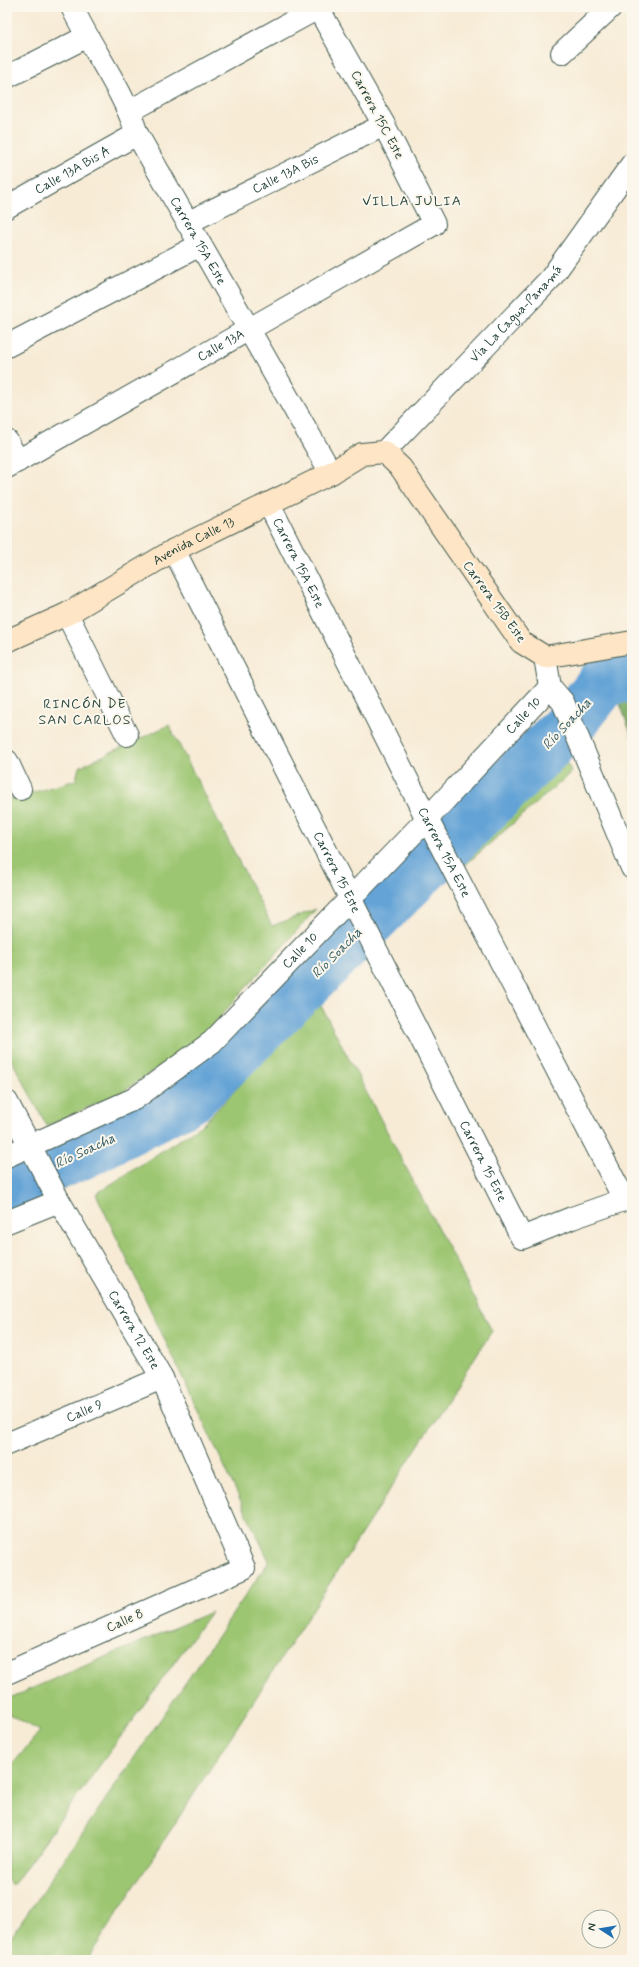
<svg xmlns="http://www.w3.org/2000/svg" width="639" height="1967" font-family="Mynerve,sans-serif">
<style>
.green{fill:#9dc672;stroke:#5e8253}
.forest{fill:#7eab64;stroke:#4e744c}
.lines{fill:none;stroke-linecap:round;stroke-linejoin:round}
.river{stroke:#64a3d6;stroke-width:52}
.minor-casing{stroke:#3f574c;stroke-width:24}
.secondary-casing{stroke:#3f574c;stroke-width:24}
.minor{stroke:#fff;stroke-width:22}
.secondary{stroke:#fde5c5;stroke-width:22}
.labels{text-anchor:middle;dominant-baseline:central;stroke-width:4;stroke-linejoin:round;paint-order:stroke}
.street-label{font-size:13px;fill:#1f3d34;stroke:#fbf7ec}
.neighbourhood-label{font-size:14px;letter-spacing:1px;fill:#1f3d34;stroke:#fbf7ec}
.water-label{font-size:14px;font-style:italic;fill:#345c65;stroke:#fbf7ec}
</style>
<rect width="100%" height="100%" fill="#fbf7ec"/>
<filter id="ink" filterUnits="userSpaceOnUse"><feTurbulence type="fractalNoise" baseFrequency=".025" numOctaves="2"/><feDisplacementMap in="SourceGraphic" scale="8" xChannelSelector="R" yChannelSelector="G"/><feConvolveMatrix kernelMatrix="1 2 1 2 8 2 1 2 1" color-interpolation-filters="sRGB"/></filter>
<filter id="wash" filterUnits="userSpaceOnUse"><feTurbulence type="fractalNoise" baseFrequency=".012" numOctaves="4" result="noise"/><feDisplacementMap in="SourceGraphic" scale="16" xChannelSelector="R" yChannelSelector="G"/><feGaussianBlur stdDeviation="0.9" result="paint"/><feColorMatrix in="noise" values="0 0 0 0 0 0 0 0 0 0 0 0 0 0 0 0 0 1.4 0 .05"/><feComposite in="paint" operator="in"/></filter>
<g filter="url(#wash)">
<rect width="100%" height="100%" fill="#f7ebd6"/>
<path class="green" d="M540 719 572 772 317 994 201 1116 52 1196 7 1215V1171L37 1158 181 1080 225 1042 449 824Z
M169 725 272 926 316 909 202 1037 124 1091 47 1126 7 1052V800L76 780 79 767Z
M319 1002 492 1331 87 1960H7V1943L269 1561 96 1194 203 1124Z
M211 1612 13 1885 7 1880V1771L40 1731 7 1713V1699Z"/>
<path class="forest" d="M632 693V737L617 696Z"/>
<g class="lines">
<path class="river" d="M7 1185 83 1153 190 1098 572 722 605 680 632 676"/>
</g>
</g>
<g filter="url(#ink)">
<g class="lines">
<g class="minor-casing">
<g id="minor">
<path id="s1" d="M72 7C92 50 123 89 137 134L331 473"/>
<path d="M562 53 611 7"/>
<path d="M7 77 86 37"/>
<path id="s2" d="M7 207 137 134"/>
<path id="s3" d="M187 223 384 125"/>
<path d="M7 346 200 245"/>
<path d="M7 441 18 461"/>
<path id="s4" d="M384 452 551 278 632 164"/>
<path id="s5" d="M7 467 434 224 384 125 318 8 130 111"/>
<path id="s6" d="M269 504 427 819 624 1199"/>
<path id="s7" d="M174 550 522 1238 572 1218 632 1197"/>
<path d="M67 614 127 735"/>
<path d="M545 657 550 687 563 702 632 868"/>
<path d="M7 761 20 789"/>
<path id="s8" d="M7 1102 59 1201 162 1378 244 1568 7 1673"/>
<path id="s9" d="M7 1156 134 1099 212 1042 427 819 550 687"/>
<path d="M7 1222 59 1201"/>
<path id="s10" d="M7 1444 162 1378"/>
</g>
</g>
<g class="secondary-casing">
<g id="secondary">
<path id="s11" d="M7 641 67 614 174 550 331 473 362 454 384 452 401 468 521 642 545 657 632 642"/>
</g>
</g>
<use href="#minor" class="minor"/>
<use href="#secondary" class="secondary"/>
</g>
</g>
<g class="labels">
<g class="street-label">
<text transform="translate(377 115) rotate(62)">Carrera 15C Este</text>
<text stroke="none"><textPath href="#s2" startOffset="75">Calle 13A Bis A</textPath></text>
<text stroke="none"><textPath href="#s3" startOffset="110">Calle 13A Bis</textPath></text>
<text stroke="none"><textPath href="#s1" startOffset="266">Carrera 15A Este</textPath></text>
<text stroke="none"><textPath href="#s4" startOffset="191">Vía La Cagua-Panamá</textPath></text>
<text stroke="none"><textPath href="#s5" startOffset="246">Calle 13A</textPath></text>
<text stroke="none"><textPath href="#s11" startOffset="212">Avenida Calle 13</textPath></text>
<text stroke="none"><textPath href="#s6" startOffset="66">Carrera 15A Este</textPath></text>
<text transform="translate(494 602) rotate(54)">Carrera 15B Este</text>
<text stroke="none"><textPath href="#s9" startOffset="687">Calle 10</textPath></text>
<text stroke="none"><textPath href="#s6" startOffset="390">Carrera 15A Este</textPath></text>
<text stroke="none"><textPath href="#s7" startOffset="361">Carrera 15 Este</textPath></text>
<text stroke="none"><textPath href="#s9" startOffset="363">Calle 10</textPath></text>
<text stroke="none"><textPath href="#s7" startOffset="685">Carrera 15 Este</textPath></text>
<text stroke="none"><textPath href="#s8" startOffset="261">Carrera 12 Este</textPath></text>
<text stroke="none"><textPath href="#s10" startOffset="84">Calle 9</textPath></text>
<text transform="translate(125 1621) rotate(-24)">Calle 8</text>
</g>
<g class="neighbourhood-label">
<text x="412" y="201">VILLA JULIA</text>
<text x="85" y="704">RINCÓN DE<tspan x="85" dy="16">SAN CARLOS</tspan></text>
</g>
<g class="water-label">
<text transform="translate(567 724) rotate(-47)">Río Soacha</text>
<text transform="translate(337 953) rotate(-45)">Río Soacha</text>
<text transform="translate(85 1151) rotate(-25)">Río Soacha</text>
</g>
</g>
<rect width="639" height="1967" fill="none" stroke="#fbf7ec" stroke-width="24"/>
<g transform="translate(601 1929) rotate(282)"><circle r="19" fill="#fbf7ec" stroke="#a3ada2"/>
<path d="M0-3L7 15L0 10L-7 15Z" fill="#1f6fb2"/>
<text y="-6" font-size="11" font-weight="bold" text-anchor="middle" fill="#1f3d34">N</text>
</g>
</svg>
